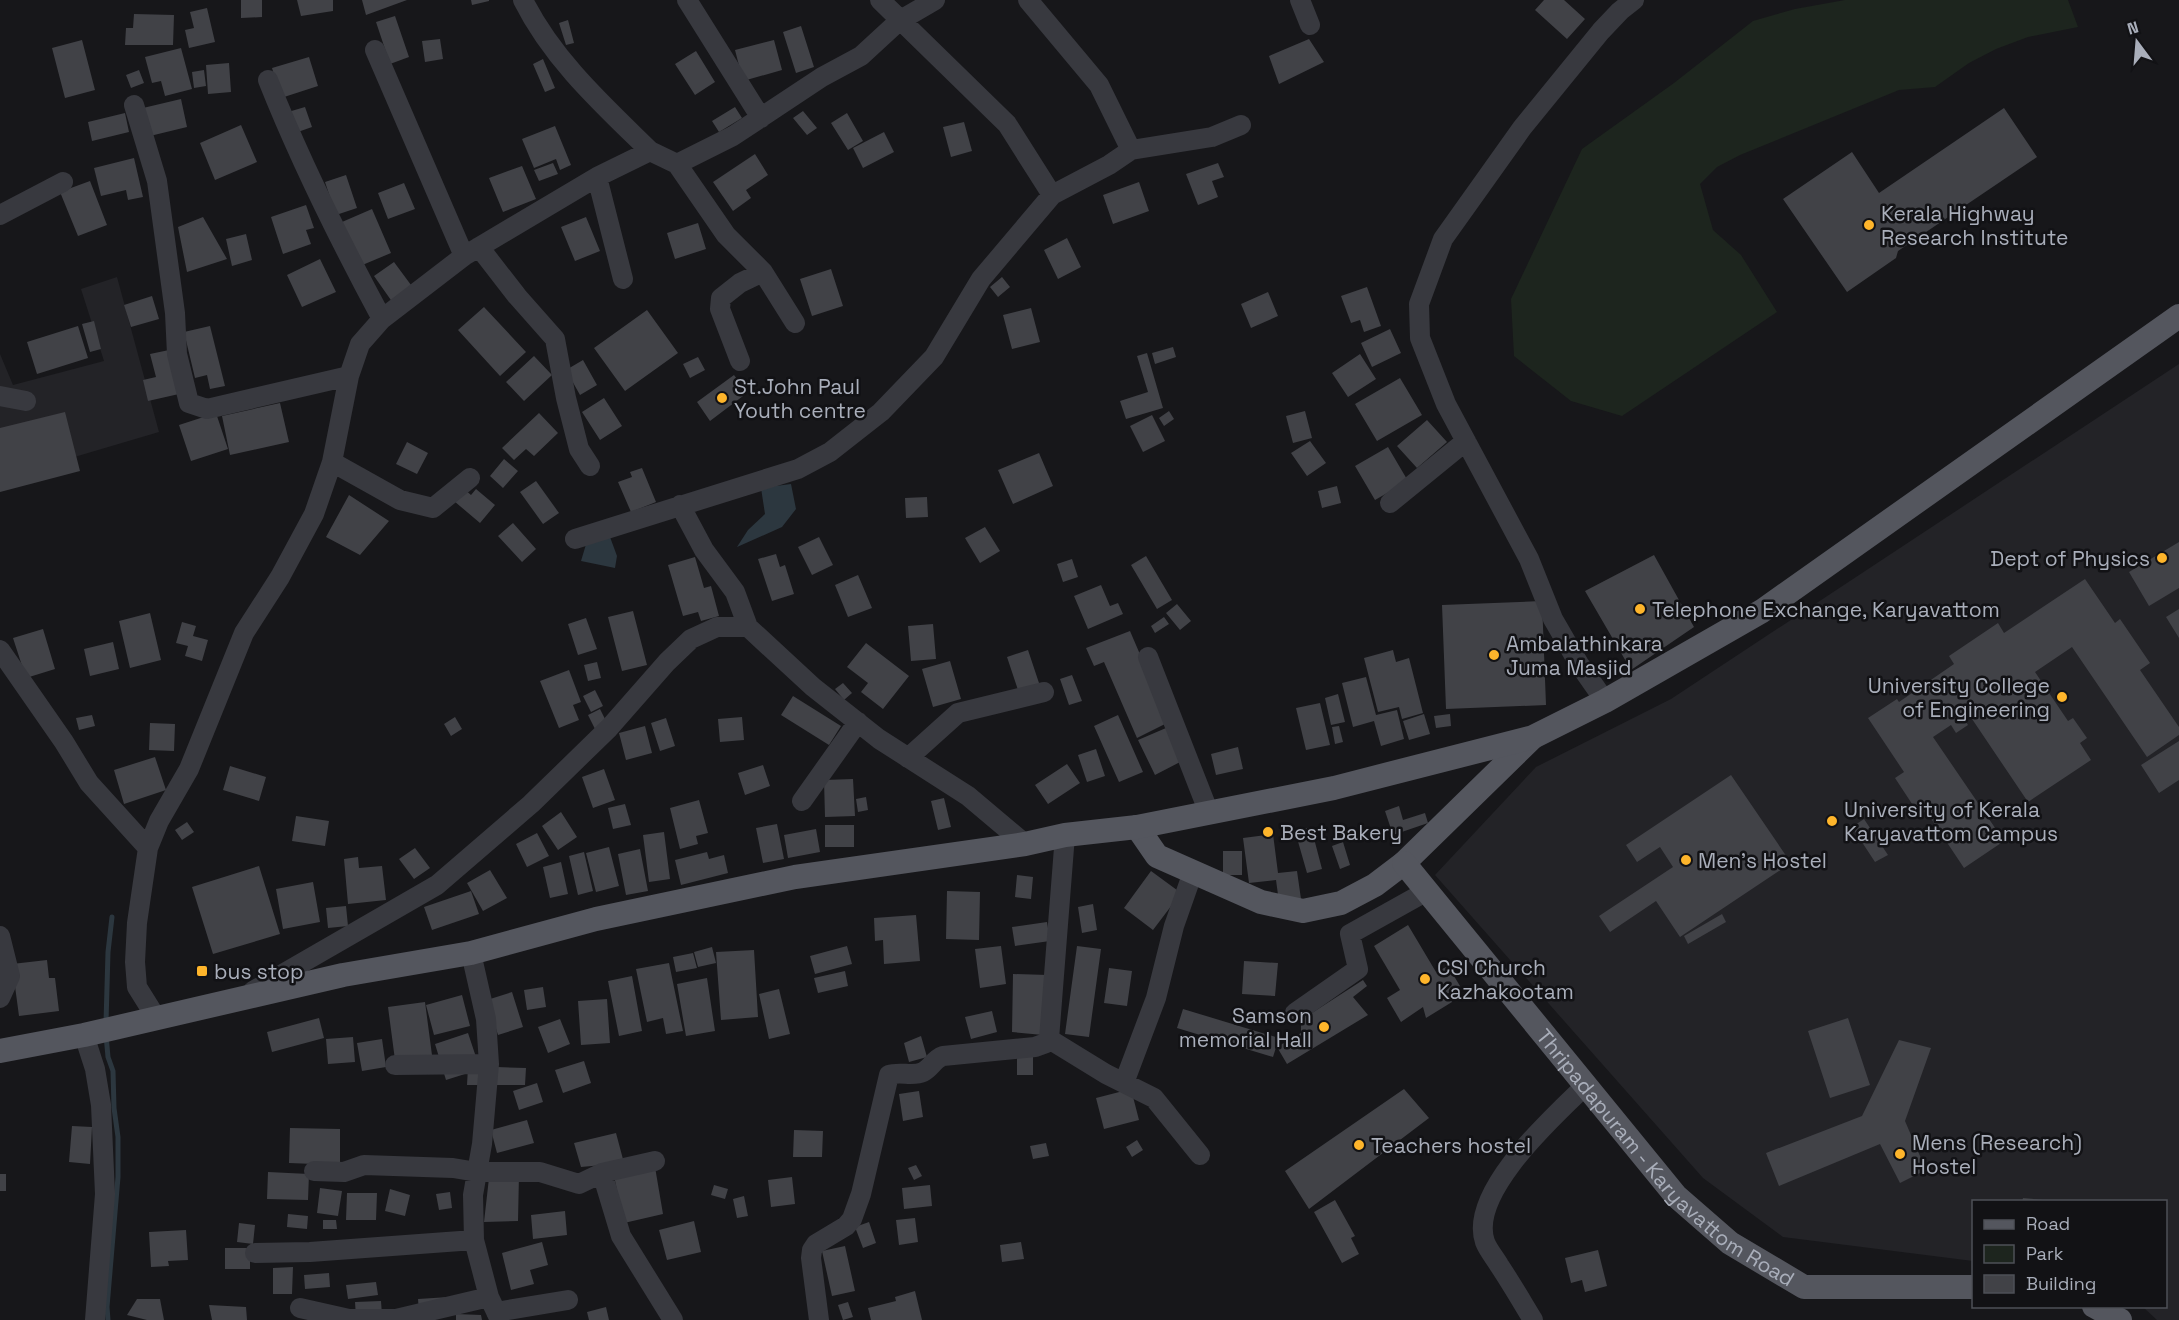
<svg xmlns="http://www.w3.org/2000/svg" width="2179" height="1320" font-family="'Space Grotesk',sans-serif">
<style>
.built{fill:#232327}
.green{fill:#1d251e}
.water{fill:#2c373f}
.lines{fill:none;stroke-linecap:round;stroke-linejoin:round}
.stream{stroke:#2c373f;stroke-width:5}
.building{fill:#414247}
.minor{stroke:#38393f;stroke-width:20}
.major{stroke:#54565e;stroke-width:24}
.poi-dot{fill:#feb52b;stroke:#121215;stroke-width:2}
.labels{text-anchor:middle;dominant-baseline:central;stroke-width:5;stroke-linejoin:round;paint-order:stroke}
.poi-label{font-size:21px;fill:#a9aeba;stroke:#121215;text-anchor:start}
.street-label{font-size:21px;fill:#a9aeba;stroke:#121215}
</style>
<rect width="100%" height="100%" fill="#17171a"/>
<path class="built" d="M117 277 159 432 0 479V354L13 385 104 361 81 289Z
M2179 364V1320H2157L2143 1307 2166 1306V1202H1974L1973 1261 1783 1237 1703 1178 1435 875 1536 767 1671 699Z"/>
<path class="green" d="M1845 0H2068L2078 27 2028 37 1996 49 1969 63 1935 87 1899 90 1740 155 1717 167 1700 184 1713 230 1741 255 1777 312 1622 416 1571 401 1514 356 1511 299 1582 149 1674 83 1753 21 1795 9Z"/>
<path class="water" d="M791 484 796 509 782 527 737 547 748 530 765 514 761 488Z
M610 537 617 556 615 568 581 561 587 541Z"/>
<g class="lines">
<path class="stream" d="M106 1023 108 952 112 917
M106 1035 108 1057 113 1071 114 1108 118 1137V1177L107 1307 108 1320"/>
</g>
<path class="building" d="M241 0H262V17L241 18Z
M297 0H333V11L301 16Z
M362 0H407L366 15Z
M471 0H489V1L472 5Z
M1544 0H1564L1585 19 1567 39 1535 10Z
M207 8 215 42 189 48 185 30 194 28 190 12Z
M134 14 174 15 173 45H125L126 28H133Z
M395 16 409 57 390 64 376 22Z
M568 20 574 43 566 45 559 23Z
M801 26 814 67 796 73 783 32Z
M440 39 443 59 425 62 422 41Z
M1309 39 1324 62 1279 84 1269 56Z
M82 40 95 90 65 98 52 48Z
M774 40 782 70 743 81 735 50Z
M181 48 192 89 165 96 161 81 152 83 145 57Z
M696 51 715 82 695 95 675 64Z
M309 57 318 86 281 98 272 68Z
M543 59 555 88 545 92 533 64Z
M229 63 231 92 208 94 206 65Z
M139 70 144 83 131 88 126 75Z
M204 70 206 86 194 88 192 72Z
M181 99 187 127 150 136 143 108Z
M305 107 312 127 295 133 288 112Z
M735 107 742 118 719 132 712 121Z
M2004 108 2037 157 1898 251 1896 258 1847 292 1783 199 1852 152 1879 193Z
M803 111 817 128 807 135 793 118Z
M125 113 129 132 92 141 88 122Z
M847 113 863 141 848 150 831 123Z
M964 122 972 151 951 157 943 127Z
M241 125 257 162 215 180 200 143Z
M555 126 571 165 560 170 556 159 534 168 522 139Z
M884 132 894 152 863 168 853 148Z
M755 154 768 175 746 190 751 198 733 211 713 182Z
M134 158 143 197 128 200 126 190 101 196 94 168Z
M553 163 558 174 539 181 534 170Z
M1218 163 1224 177 1212 181 1218 197 1198 205 1186 174Z
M522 166 536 199 503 212 489 178Z
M346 175 357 208 336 215 325 182Z
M90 181 107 225 78 236 60 192Z
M1139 182 1149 211 1113 224 1103 195Z
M404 183 415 209 388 219 378 193Z
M306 205 314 228 306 230 311 244 283 254 271 217Z
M372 209 391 253 360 266 342 222Z
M203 217 227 259 187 272 178 227Z
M586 217 600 251 575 261 561 227Z
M698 223 706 249 675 259 667 233Z
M246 234 252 260 232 266 226 239Z
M1067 238 1081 267 1058 279 1044 250Z
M320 259 336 292 302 307 287 275Z
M394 262 411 285 393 303 374 276Z
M831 269 843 306 812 316 800 279Z
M1002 277 1010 287 998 297 990 287Z
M1367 287 1381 326 1364 332 1360 320 1351 323 1341 296Z
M1268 292 1278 316 1251 328 1241 304Z
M152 296 159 319 131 327 124 305Z
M484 307 526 352 500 376 458 330Z
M1031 308 1040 342 1012 349 1003 315Z
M647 310 678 353 625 391 594 348Z
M94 321 101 349 90 352 82 324Z
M78 326 88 358 37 374 27 342Z
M210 326 225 386 210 389 207 375 195 378 184 332Z
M1390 329 1401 353 1372 367 1361 343Z
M1173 347 1176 357 1155 364 1152 353Z
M169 350 179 394 148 401 143 380 156 377 150 354Z
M1147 353 1163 408 1126 419 1120 401 1148 392 1137 356Z
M1360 354 1376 379 1348 397 1332 373Z
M534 356 552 375 524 401 506 382Z
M698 357 705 370 690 378 683 364Z
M583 360 597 385 580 395 566 370Z
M734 375 747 393 710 421 697 402Z
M1400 378 1422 415 1377 441 1355 404Z
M604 398 622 426 600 440 582 412Z
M280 403 289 442 230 455 222 416Z
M1169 411 1174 419 1164 426 1159 418Z
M1305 411 1312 438 1293 443 1286 416Z
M65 412 80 471 0 492V428Z
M216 413 228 449 191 461 179 425Z
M539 413 558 433 534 456 526 449 514 460 502 448Z
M1152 415 1165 441 1143 452 1130 426Z
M1427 420 1447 442 1417 468 1397 446Z
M1310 441 1326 463 1307 476 1291 453Z
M407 442 428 453 417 474 396 464Z
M1388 447 1408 481 1375 500 1355 466Z
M1039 453 1053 486 1013 504 998 470Z
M504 459 518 471 503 488 490 476Z
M642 468 656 502 631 512 618 482 632 477 630 472Z
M536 481 559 513 543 524 520 492Z
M1337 486 1341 503 1322 508 1318 491Z
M464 489 471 495 476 489 495 505 480 523 454 501Z
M349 495 389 521 360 555 326 537Z
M927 497 928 517 906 518 905 498Z
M513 523 536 549 522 562 498 536Z
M985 527 1000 551 980 563 965 538Z
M819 537 833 565 812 575 798 547Z
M2179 542V588L2149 606 2129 572Z
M776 554 780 567 785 565 794 594 772 601 758 559Z
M1654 555 1694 627 1631 670 1585 591Z
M1146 556 1172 600 1157 609 1131 565Z
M695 557 704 588 711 586 719 616 701 621 698 612 683 616 668 565Z
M1072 559 1078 577 1063 582 1057 564Z
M858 575 872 608 848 617 835 585Z
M2085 579 2115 623 2120 619 2150 663 2140 670 2179 727V735L2147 757 2072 647 2035 672 2068 721 2073 718 2087 738 2080 743 2091 760 2028 802 1968 713 1963 717 1968 725 1956 733 1951 725 1933 737 2004 841 1964 868 1926 811 1920 816 1895 778 1904 772 1868 718 1897 699 1899 702 1954 664 1949 656 1998 623 2004 633Z
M1101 585 1110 606 1118 603 1123 614 1088 629 1074 596Z
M1542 601 1546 705 1446 709 1442 605Z
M1177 604 1191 621 1180 630 1166 613Z
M2179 609V638L2166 617Z
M633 611 647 665 622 671 608 617Z
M150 613 161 660 130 668 119 621Z
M1164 617 1169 624 1155 633 1151 626Z
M586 618 597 649 578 655 568 624Z
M182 622 196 626 193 636 208 640 202 661 185 656 188 646 176 643Z
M933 624 936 659 911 661 908 626Z
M43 629 55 669 26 678 13 638Z
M1130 631 1169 722 1137 738 1104 662 1094 666 1086 648Z
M113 642 119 669 90 676 84 649Z
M866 643 909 676 883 709 861 692 868 683 847 667Z
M1028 650 1040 686 1019 693 1007 657Z
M1393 650 1396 662 1409 658 1423 713 1402 719 1399 707 1378 712 1364 658Z
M950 661 961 699 933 707 922 669Z
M597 662 601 678 588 681 584 665Z
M569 670 581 702 573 705 579 720 559 728 540 681Z
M1072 675 1082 701 1069 705 1060 679Z
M1366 677 1376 715 1397 710 1404 739 1381 746 1374 721 1353 727 1342 683Z
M843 683 852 693 844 700 835 689Z
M595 690 603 706 591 712 583 696Z
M1338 694 1345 722 1331 725 1325 698Z
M793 696 841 726 829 745 781 715Z
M1320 703 1330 745 1306 750 1296 708Z
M600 709 608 725 596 731 588 715Z
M1424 714 1430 734 1409 740 1403 721Z
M1450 714 1451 726 1436 728 1434 716Z
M92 715 95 726 79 730 76 718Z
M1118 715 1143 772 1119 782 1094 726Z
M455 717 462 729 451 736 444 724Z
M742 717 744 740 720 742 718 719Z
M666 718 675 746 660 751 651 723Z
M150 723 175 724 174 751 149 750Z
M645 726 652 753 626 760 619 733Z
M1339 726 1343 742 1335 744 1332 727Z
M1166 728 1182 761 1155 775 1138 740Z
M2179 741V780L2159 793 2141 765Z
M1238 747 1243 769 1216 775 1211 754Z
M1096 749 1105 776 1087 782 1078 755Z
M155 757 166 790 124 804 114 770Z
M1067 764 1080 783 1048 804 1035 785Z
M763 765 770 786 745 795 738 773Z
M230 766 266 777 259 801 223 790Z
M604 769 615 800 593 808 582 777Z
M1731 775 1791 863 1680 937 1656 901 1610 932 1599 916 1673 867 1660 847 1637 862 1626 845Z
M853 779 855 816 825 817 824 780Z
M866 797 868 810 858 812 856 799Z
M944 798 951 827 938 830 931 801Z
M699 800 708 833 696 836 698 844 680 849 670 808Z
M625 804 631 825 613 829 608 808Z
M1399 806 1403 820 1425 813 1428 823 1393 835 1385 811Z
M561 812 577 837 558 850 542 826Z
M296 816 329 821 325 846 292 841Z
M1864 819 1888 855 1875 862 1852 827Z
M187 822 194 832 182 840 175 830Z
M777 824 784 859 763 863 756 828Z
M825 825H854V847H825Z
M1311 827 1322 869 1307 873 1295 831Z
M816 829 820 852 788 858 784 835Z
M664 832 670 879 649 882 643 835Z
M537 833 549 856 527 867 516 844Z
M1273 834 1278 873 1297 871 1301 899 1279 902 1276 880 1249 883 1243 838Z
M1343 842 1350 865 1340 869 1332 846Z
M609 847 619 886 596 892 586 853Z
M415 848 430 868 414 879 399 859Z
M640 849 648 891 626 895 618 854Z
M1223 851H1242V875H1223Z
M584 852 593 891 578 895 569 856Z
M707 852 709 859 724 855 728 873 681 885 675 860Z
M358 857 359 868 382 866 386 900 348 904 344 859Z
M561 862 568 894 550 898 543 867Z
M259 866 280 934 213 954 192 887Z
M490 870 507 898 483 911 467 883Z
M1151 871 1181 893 1153 930 1124 908Z
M1017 875 1033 877 1031 899 1015 897Z
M313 882 320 922 283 929 276 889Z
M471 891 479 914 432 930 424 907Z
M947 891 980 892 979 940 946 939Z
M1093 904 1097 930 1082 933 1078 907Z
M346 906 348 926 328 928 326 908Z
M1722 914 1726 922 1688 944 1684 936Z
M916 915 920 961 884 964 883 940 875 941 874 918Z
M1047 922 1050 941 1015 946 1012 927Z
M1408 925 1436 972 1448 966 1460 986 1447 994 1452 1002 1426 1018 1423 1007 1401 1022 1387 998 1400 990 1374 946Z
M847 946 852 964 815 974 810 956Z
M1001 946 1006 984 980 988 975 949Z
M1077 946 1101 949 1089 1037 1065 1034Z
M712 947 716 963 698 967 694 952Z
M754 950 758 1017 721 1020 716 952Z
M693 953 697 968 676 972 673 957Z
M47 960 49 978H55L59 1011 19 1016 12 964Z
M1244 961 1278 963 1275 996 1242 994Z
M669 963 683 1031 666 1034 663 1018 647 1022 636 969Z
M1109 968 1132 971 1127 1006 1104 1003Z
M845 971 848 986 818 993 814 978Z
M1013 974 1048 975 1043 1035 1012 1032Z
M632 976 642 1031 619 1036 608 981Z
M707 978 715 1031 686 1036 677 984Z
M1363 980 1367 986 1353 997 1368 1015 1287 1064 1277 1047 1301 1033V1020Z
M543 987 546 1007 527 1010 524 990Z
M779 989 790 1034 769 1039 759 994Z
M512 992 523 1027 498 1035 487 1000Z
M462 995 470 1026 434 1035 426 1005Z
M607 999 610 1043 581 1045 578 1001Z
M425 1002 432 1055 395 1060 388 1007Z
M1183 1009 1279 1038 1273 1057 1177 1028Z
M992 1011 997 1032 971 1039 965 1017Z
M319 1018 324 1038 272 1052 267 1032Z
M1848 1018 1870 1085 1830 1098 1808 1031Z
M560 1019 570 1044 548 1053 538 1027Z
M468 1033 477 1060 462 1065 465 1074 446 1080 435 1044Z
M921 1036 927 1057 909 1062 904 1043Z
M353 1037 355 1062 328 1064 326 1039Z
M382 1039 386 1067 362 1071 357 1043Z
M1899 1040 1931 1048 1905 1121 1926 1170 1900 1183 1880 1144 1779 1186 1766 1153 1862 1116Z
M1017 1057H1033V1075H1017Z
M584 1061 591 1083 563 1093 555 1070Z
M468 1067H482L481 1085H467Z
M497 1067 526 1068 525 1085H496Z
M537 1083 543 1102 519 1110 513 1091Z
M1131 1089 1139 1120 1104 1129 1096 1098Z
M1404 1089 1429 1118 1309 1209 1285 1171Z
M919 1091 923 1117 903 1121 899 1094Z
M527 1120 534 1143 497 1153 491 1130Z
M72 1126 92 1127 90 1164 69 1162Z
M290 1128 340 1129V1165L289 1163Z
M794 1130 823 1131 822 1157H793Z
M616 1133 624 1163 581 1167 574 1143Z
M1137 1140 1143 1150 1132 1157 1126 1147Z
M1046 1143 1049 1156 1033 1159 1030 1146Z
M916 1165 922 1176 914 1180 908 1168Z
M655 1167 663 1214 624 1223 614 1176Z
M268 1172 309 1174 308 1200 267 1199Z
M0 1174H6V1191H0Z
M519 1174 518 1221 484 1222 489 1178Z
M792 1177 795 1204 771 1207 768 1180Z
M714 1185 728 1189 725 1199 711 1195Z
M930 1185 932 1206 904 1209 902 1188Z
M320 1188 342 1191 338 1216 317 1213Z
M390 1189 410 1195 405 1216 385 1211Z
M450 1192 452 1208 439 1210 436 1194Z
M347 1193H377L376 1220H346Z
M744 1196 748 1216 737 1218 733 1199Z
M2023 1198 2043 1200V1202H2022Z
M1335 1200 1355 1236 1351 1238 1359 1254 1342 1263 1314 1212Z
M565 1211 567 1235 533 1239 531 1215Z
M288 1214 308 1216 307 1229 287 1227Z
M915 1218 918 1242 899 1245 896 1220Z
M323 1220H336L337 1229H323Z
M694 1221 701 1252 667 1260 659 1230Z
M869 1222 876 1243 863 1248 855 1227Z
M239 1223 255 1225 253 1244 237 1242Z
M186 1230 188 1260 168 1261 169 1266 151 1267 149 1232Z
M542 1242 548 1265 530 1270 534 1284 511 1290 502 1253Z
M1021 1242 1024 1259 1002 1262 1000 1245Z
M845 1246 855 1291 832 1296 822 1251Z
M225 1248H250V1269H225Z
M1598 1250 1607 1286 1585 1292 1582 1280 1571 1283 1565 1258Z
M293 1267 292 1294H273V1268Z
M329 1273 330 1287 305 1289 304 1275Z
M376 1282 378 1295 348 1299 346 1285Z
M915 1291 922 1320H871L868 1308 896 1301 895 1297Z
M449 1297 419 1312 418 1299Z
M137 1299H160L164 1320H147L127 1315Z
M381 1301 382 1315 356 1317 355 1302Z
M848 1302 853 1317 843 1320 838 1305Z
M209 1305 246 1307 247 1320H212Z
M606 1307 609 1320H589L587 1312Z
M456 1314 481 1315 482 1320H456Z"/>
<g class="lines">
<path class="minor" d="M523 0C553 60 603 105 650 151
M687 0 761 118
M880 0 1007 124 1052 195
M1300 0 1310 25
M375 50 464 256
M268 80C301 163 340 241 382 319
M134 105 157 181 175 313 177 354 189 403 207 409 349 376
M1131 150 1212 137 1241 125
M677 164 726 235 763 272 795 323
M597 177 623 279
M0 215 63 182
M479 247 517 296 555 339 566 398 579 449 590 466
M740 361 720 309 721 298 740 283 763 272
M0 396 26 401
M332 462 400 500 433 508 470 478
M1390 503 1466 441
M680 505 704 550 735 592 748 627
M575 539 798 469 830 452 881 412 934 357 981 279 1052 195 1109 165 1131 150 1099 85 1028 0
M0 650 64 742 89 783 148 848
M1148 657 1209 813
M1605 701 1579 664 1553 619 1529 559 1446 404 1420 338 1419 304 1443 239 1522 128 1601 31 1620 11 1634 0
M908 758 958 713 1044 692
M802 801 858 722
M0 936 10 976 0 998
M471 953 486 1019 489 1064 482 1144 473 1195 474 1240 489 1297 500 1320
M253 991 437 885 531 804 609 728 667 662 691 639 717 627H748L813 687 879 739 968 796 1025 844
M1295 1013 1358 969 1350 934 1427 891
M157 1019 137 987 135 962 137 923 148 848 159 821 189 769 244 633 280 577 314 514 332 462 349 376 360 344 382 319 464 256 597 177 650 151 677 164 733 136 822 77 861 56 899 21 935 0
M84 1035 95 1069 101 1105 105 1194 95 1320
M1049 1039 1106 1074 1154 1098 1200 1155
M395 1065 489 1064
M1124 1083 1156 998 1174 926 1193 872
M314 1171 344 1172 364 1165 453 1168 477 1172H540L579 1184 602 1173 655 1161
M602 1173 621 1236 673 1320
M255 1253 310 1252 474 1240
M300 1308 349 1319H396L489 1297
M496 1312 568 1300
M819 1320 811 1258 812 1250 816 1244 846 1226 852 1219 861 1194 889 1075C900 1071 913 1077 923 1072 931 1068 934 1059 943 1056L1035 1047 1046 1043 1049 1039 1065 835
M1533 1320C1522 1302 1511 1283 1499 1265 1495 1258 1488 1250 1485 1242 1468 1193 1553 1117 1585 1086"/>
<g class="major">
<path d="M1137 827 1157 856 1261 902 1303 911 1341 903 1375 885 1404 863 1531 739"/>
<path id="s1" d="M1404 863 1676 1196 1730 1243 1804 1287H1974"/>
<path d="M0 1051 84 1035 343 975 471 953 596 919 795 877 1025 844 1065 835 1137 827 1334 788 1533 737 1605 701 1762 611 2179 316"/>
<path d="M2094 1306 2120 1320"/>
</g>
</g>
<g class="poi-dot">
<circle cx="1869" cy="225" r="6"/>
<circle cx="722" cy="398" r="6"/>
<circle cx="2162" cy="558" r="6"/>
<circle cx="1640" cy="609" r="6"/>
<circle cx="1494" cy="655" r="6"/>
<circle cx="2062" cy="697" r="6"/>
<circle cx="1832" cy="821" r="6"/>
<circle cx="1268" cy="832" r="6"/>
<circle cx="1686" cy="860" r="6"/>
<rect x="196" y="965" width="12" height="12" rx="3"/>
<circle cx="1425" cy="979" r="6"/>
<circle cx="1324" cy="1027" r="6"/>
<circle cx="1359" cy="1145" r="6"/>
<circle cx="1900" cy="1154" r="6"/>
</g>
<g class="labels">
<g class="poi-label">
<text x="1881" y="213">Kerala Highway<tspan x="1881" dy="24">Research Institute</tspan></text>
<text x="734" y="386">St.John Paul<tspan x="734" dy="24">Youth centre</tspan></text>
<text x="2150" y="558" text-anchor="end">Dept of Physics</text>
<text x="1652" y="609">Telephone Exchange, Karyavattom</text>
<text x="1506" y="643">Ambalathinkara<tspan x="1506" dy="24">Juma Masjid</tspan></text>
<text x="2050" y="685" text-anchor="end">University College<tspan x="2050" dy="24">of Engineering</tspan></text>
<text x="1844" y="809">University of Kerala<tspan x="1844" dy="24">Karyavattom Campus</tspan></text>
<text x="1280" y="832">Best Bakery</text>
<text x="1698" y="860">Men's Hostel</text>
<text x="1437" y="967">CSI Church<tspan x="1437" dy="24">Kazhakootam</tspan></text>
<text x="214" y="971">bus stop</text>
<text x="1312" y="1015" text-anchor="end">Samson<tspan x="1312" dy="24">memorial Hall</tspan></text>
<text x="1912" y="1142">Mens (Research)<tspan x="1912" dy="24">Hostel</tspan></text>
<text x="1371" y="1145">Teachers hostel</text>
</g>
<g class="street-label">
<text stroke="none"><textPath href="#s1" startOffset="396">Thripadapuram - Karyavattom Road</textPath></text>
</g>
</g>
<rect x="1972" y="1200" width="195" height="108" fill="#121215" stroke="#4e5057" stroke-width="1.5"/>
<rect x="1984" y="1220" width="30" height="9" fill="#54565e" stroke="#4e5057" stroke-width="1.5"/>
<text x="2026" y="1230" font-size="18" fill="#a9aeba">Road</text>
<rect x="1984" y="1245" width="30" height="18" fill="#1d251e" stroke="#4e5057" stroke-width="1.5"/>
<text x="2026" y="1260" font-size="18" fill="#a9aeba">Park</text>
<rect x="1984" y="1275" width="30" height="18" fill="#414247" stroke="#4e5057" stroke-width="1.5"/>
<text x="2026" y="1290" font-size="18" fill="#a9aeba">Building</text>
<g transform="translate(2137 42) rotate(344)" stroke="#121215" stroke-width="4.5" paint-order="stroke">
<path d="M0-4.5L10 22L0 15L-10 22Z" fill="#a9aeba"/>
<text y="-9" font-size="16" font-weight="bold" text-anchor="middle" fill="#a9aeba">N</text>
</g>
</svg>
